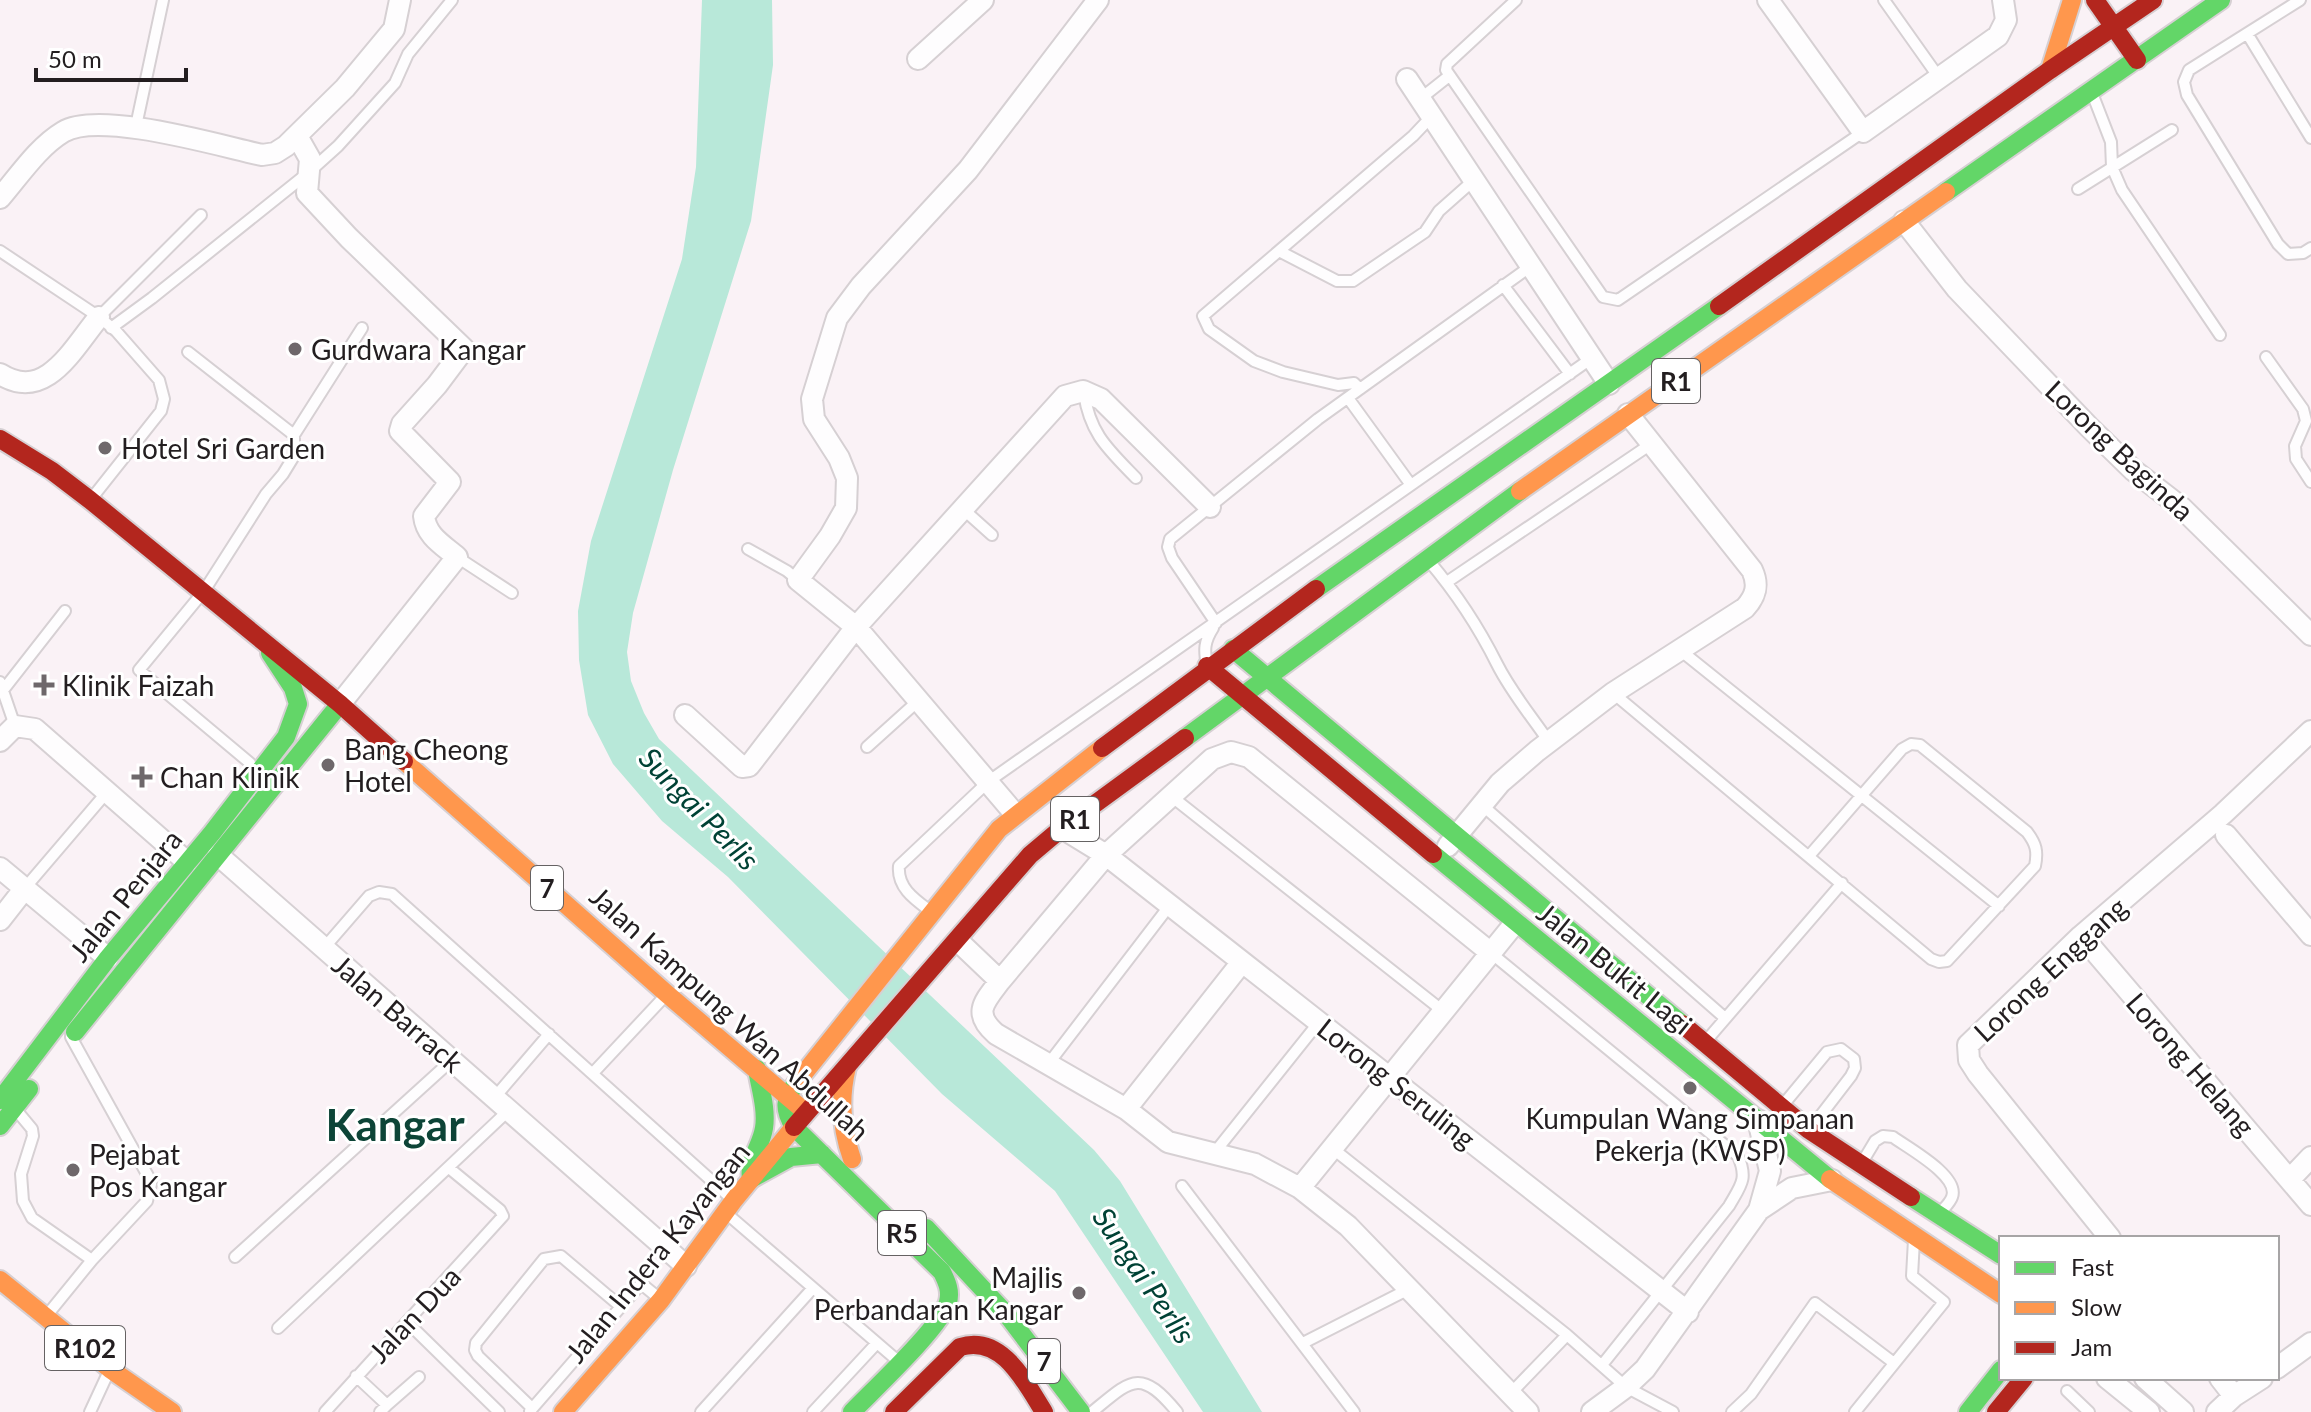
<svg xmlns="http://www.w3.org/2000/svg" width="2311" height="1412" font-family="Lato,sans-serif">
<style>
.water{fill:#b8e8d9}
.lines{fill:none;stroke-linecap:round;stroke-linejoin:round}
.lane-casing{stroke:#d6d0d3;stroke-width:14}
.street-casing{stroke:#d6d0d3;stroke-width:24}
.fast-casing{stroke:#d6d0d3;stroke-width:22}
.slow-casing{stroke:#d6d0d3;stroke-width:22}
.jam-casing{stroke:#d6d0d3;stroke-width:22}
.lane{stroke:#fefdfe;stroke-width:10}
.street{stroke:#fefdfe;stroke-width:20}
.fast{stroke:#63d668;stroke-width:18}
.slow{stroke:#ff974d;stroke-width:18}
.jam{stroke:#b3261e;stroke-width:18}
.poi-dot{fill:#6e686b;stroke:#fff;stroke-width:3}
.labels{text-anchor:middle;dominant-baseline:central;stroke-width:6;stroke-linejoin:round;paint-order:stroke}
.shield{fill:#fff;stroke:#656263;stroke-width:2}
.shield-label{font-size:26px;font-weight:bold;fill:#231e20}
.poi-label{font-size:28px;fill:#231e20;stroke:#fff;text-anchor:start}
.street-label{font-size:28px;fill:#231e20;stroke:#fff}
.water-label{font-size:30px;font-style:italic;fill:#004235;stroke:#fff}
.town-label{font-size:44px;font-weight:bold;fill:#0d4437;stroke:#fff}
</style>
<rect width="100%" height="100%" fill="#faf2f6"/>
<path class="water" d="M702 0H772L773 65 751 221 673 470 633 613 627 652 631 681 644 713 659 739 1094 1150 1120 1181 1262 1412H1203L1055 1191 942 1094 728 877 662 821 613 764 588 715 579 660 578 611 591 541 682 259 696 167Z"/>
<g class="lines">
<g class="lane-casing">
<path id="lane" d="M1516 0 1447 64 1446 70 1603 297 1618 300 1863 132
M1884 0 1940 79
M2300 0 2189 70 2184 82 2187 95 2278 244 2288 254 2303 253 2311 248
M2248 35 2311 138
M2092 93 2111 142 2112 167 2122 190 2220 335
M1420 99 1449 76
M136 126 163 0
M2078 189 2172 130
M0 251 99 317 116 331 159 380 164 399 161 411 92 498
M1279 251 1337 281H1353L1425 232 1439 211 1474 180
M1503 285 1570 374
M99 317 201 215
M111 328 152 298 308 173 338 146 395 83 408 54 452 0
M188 352 294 435V456L283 474 266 494 204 591 139 670 250 763
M2266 357 2303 409 2306 421 2295 446 2296 459 2311 482
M1360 389 1354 383 1338 385 1283 372 1254 361 1209 329 1203 316 1413 136 1432 116
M1084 393C1090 434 1108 449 1136 478
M1348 398 1411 485
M294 435 362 328
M963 509 992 535
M748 549 787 571 798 580
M457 557 512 593
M1429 561C1457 594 1478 626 1497 664 1511 692 1532 717 1549 742
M1447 582 1651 444
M1216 623 1172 558 1168 547 1170 539 1318 419 1531 266
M1680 650 1999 906
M1207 666C1204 650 1204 642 1213 628
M0 682 15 726
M4 689 65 611
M1613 693 1931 959 1939 962 1947 961 2035 866C2038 851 2036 844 2027 832L1920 745 1911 744 1902 749 1809 856
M867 747 918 701
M1171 796 1443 1011
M1482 805 1725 1018
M25 888 107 792
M929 910C914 899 897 887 899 866L989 781 1592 358
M324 948 369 896 379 892 392 894 732 1199
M1491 953 1738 1156C1748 1179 1741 1185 1729 1206L1602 1365
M1706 1041 1842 883
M1049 1063 1170 905
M593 1073 666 995
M495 1097 549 1034
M1783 1105 1827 1052 1841 1049 1854 1059 1855 1068 1851 1076 1811 1128
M17 1111 32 1129 33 1136 21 1174 23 1201 32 1218 92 1260
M1332 1148 1567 1335 1626 1387 1673 1412
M1215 1152 1319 1022
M1863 1161 1875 1141 1883 1136 1893 1137C1908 1148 1960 1176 1952 1197 1950 1203 1944 1208 1940 1213
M1182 1186 1354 1412
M726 1213 898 1361
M235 1257 452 1060
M48 1314 92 1260 147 1201 151 1184 148 1176 71 1037
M407 1322 499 1412
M278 1328 509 1110
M1303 1343 1409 1289
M356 1376 387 1405 380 1412
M2067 1391 2089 1412
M1510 1394 1567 1335
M387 1405 419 1377
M532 1408 478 1356 475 1350 476 1343 544 1259 561 1256 620 1306
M530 1411 639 1286H644L660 1299
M90 1412 109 1371
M325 1412 503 1216 500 1210 449 1168
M701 1412 813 1288
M813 1412 877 1343
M1092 1412C1131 1380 1140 1367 1177 1412
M1732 1412 1751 1394 1815 1303 1894 1363
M1855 1412 1944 1302 1912 1276 1914 1240"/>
</g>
<g class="street-casing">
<path id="street" d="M1768 0 1863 132 1998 36 2006 20 2003 0
M918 59 983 0
M1407 79 1609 384
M297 136 310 159 307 193 349 238 464 349 437 385 402 424 400 431 450 482 424 516C426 536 443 545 457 557L340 704
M0 198C19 176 38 147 63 132 99 110 220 146 262 155L275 153 286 146 345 88 394 29 400 0
M1904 221 1957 289 2089 427 2133 470 2182 508 2311 635
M0 374C46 403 73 348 99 317
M685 715 742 767 749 766 856 627 1065 396 1083 391 1101 399 1210 507
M0 741 15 726 35 729 187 862
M1015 814 856 627 798 580 830 536 846 508 847 478 839 458 814 419 812 399 837 318 861 286 968 170 1098 0
M1062 828 1106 855 1688 1312
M2226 835 2311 935
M1448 846 1500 783 1537 751 1613 693 1745 608C1756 596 1759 585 1752 570L1628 414
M218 855 686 1266
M0 868 108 958
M0 920 25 888
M958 941 1000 981
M2092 948 2311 1205
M1491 953 1249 757 1231 752 1212 759 1106 855 1000 981C984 1002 972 1013 996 1034L1126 1109 1168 1142 1255 1164 1300 1188 1348 1226 1528 1412
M1126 1109 1242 962
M1758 1120 1770 1171 1759 1210
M2290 1179 2311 1157
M1300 1188 1515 923
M2110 1238 1978 1074 1969 1060 1968 1045 2081 936 2223 814 2311 731
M2277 1368 2311 1343
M2107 1378 2149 1412
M2145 1378 2183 1412
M2220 1378 2234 1396
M1592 1412 1626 1387 1645 1369 1759 1210 1792 1188 1832 1180
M2217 1412 2234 1396 2262 1378"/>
</g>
<g class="fast-casing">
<path id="fast" d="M1946 192 2221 0
M1316 589 1719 306
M1233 649 1682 1024
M1185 738 1520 491
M1433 854 1830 1179
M75 1032 340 704
M757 1069C760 1088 767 1109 764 1128 761 1147 748 1159 751 1179L791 1157 822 1154
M797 1082C784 1099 783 1109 794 1127L942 1272C947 1282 951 1291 948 1302 942 1326 872 1391 852 1412
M0 1100 108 958 212 833 286 737 298 704 293 688 270 653
M0 1126 29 1089
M1911 1197 2001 1255
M926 1228 1008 1316 1081 1412
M1968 1412 2001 1370"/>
</g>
<g class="slow-casing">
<path id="slow" d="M2050 70 2072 0
M1520 491 1946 192
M404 761 667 994 802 1109
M847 1067C839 1099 841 1128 852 1159
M797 1082 999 829 1102 748
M1830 1179 2001 1294
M0 1280 110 1369 172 1412
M563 1412 661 1300 734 1200 794 1127"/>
</g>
<g class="jam-casing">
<path id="jam" d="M2095 0 2137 60
M1719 306 2050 70 2153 0
M0 439 52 471 90 500 340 704 404 761
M1207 666 1433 854
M1102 748 1316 589
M1682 1024 1809 1130 1911 1197
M794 1127 1030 855 1062 828 1185 738
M894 1412 960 1347C1002 1334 1025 1382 1044 1412
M1996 1412 2024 1378"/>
</g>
<use href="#lane" class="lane"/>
<use href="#street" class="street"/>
<use href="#fast" class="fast"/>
<use href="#slow" class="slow"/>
<use href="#jam" class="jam"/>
</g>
<g class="poi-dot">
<circle cx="295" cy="349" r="8"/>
<circle cx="105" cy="448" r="8"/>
<path d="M40 673h8v8h8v8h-8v8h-8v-8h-8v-8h8z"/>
<circle cx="328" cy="765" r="8"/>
<path d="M138 765h8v8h8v8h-8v8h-8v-8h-8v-8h8z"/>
<circle cx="1690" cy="1088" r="8"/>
<circle cx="73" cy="1170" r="8"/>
<circle cx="1079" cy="1293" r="8"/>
</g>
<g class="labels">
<g class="shield">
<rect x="1652" y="359" width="48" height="44" rx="6"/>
<rect x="1051" y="797" width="48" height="44" rx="6"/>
<rect x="531" y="866" width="32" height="44" rx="6"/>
<rect x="878" y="1211" width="48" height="44" rx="6"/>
<rect x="45" y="1326" width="80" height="44" rx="6"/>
<rect x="1028" y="1339" width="32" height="44" rx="6"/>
</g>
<g class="shield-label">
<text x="1676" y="381">R1</text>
<text x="1075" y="819">R1</text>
<text x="547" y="888">7</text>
<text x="902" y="1233">R5</text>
<text x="85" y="1348">R102</text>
<text x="1044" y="1361">7</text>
</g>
<g class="poi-label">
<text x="311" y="349">Gurdwara Kangar</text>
<text x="121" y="448">Hotel Sri Garden</text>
<text x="62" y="685">Klinik Faizah</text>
<text x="344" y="749">Bang Cheong<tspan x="344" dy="32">Hotel</tspan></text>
<text x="160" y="777">Chan Klinik</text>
<text x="1690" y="1118" text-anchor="middle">Kumpulan Wang Simpanan<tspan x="1690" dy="32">Pekerja (KWSP)</tspan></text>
<text x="89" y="1154">Pejabat<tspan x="89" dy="32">Pos Kangar</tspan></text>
<text x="1063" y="1277" text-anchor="end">Majlis<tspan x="1063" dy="32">Perbandaran Kangar</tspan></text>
</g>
<g class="street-label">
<text transform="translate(2120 450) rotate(43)">Lorong Baginda</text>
<text transform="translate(125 895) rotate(-51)">Jalan Penjara</text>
<text transform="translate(1615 968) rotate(39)">Jalan Bukit Lagi</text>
<text transform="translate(2050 969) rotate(-43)">Lorong Enggang</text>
<text transform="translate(398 1013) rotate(41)">Jalan Barrack</text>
<text transform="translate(730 1013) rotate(42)">Jalan Kampung Wan Abdullah</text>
<text transform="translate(2191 1064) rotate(49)">Lorong Helang</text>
<text transform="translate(1397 1083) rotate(38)">Lorong Seruling</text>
<text transform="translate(657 1252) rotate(-51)">Jalan Indera Kayangan</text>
<text transform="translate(414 1314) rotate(-47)">Jalan Dua</text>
</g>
<g class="water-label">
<text transform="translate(700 808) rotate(46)">Sungai Perlis</text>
<text transform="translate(1145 1275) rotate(56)">Sungai Perlis</text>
</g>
<g class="town-label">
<text x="395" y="1124">Kangar</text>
</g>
</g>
<rect x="1999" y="1236" width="280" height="144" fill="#ffffff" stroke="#a7a5a6" stroke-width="2"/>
<rect x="2015" y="1262" width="40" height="12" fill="#63d668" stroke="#a7a5a6" stroke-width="2"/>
<text x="2071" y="1276" font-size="24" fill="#231e20">Fast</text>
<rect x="2015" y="1302" width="40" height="12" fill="#ff974d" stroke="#a7a5a6" stroke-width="2"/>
<text x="2071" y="1316" font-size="24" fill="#231e20">Slow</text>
<rect x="2015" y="1342" width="40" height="12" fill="#b3261e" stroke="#a7a5a6" stroke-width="2"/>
<text x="2071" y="1356" font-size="24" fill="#231e20">Jam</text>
<path d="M36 68v12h150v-12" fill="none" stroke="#231e20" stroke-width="4"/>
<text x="48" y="68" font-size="24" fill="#231e20" stroke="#ffffff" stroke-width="6" paint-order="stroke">50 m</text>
</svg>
